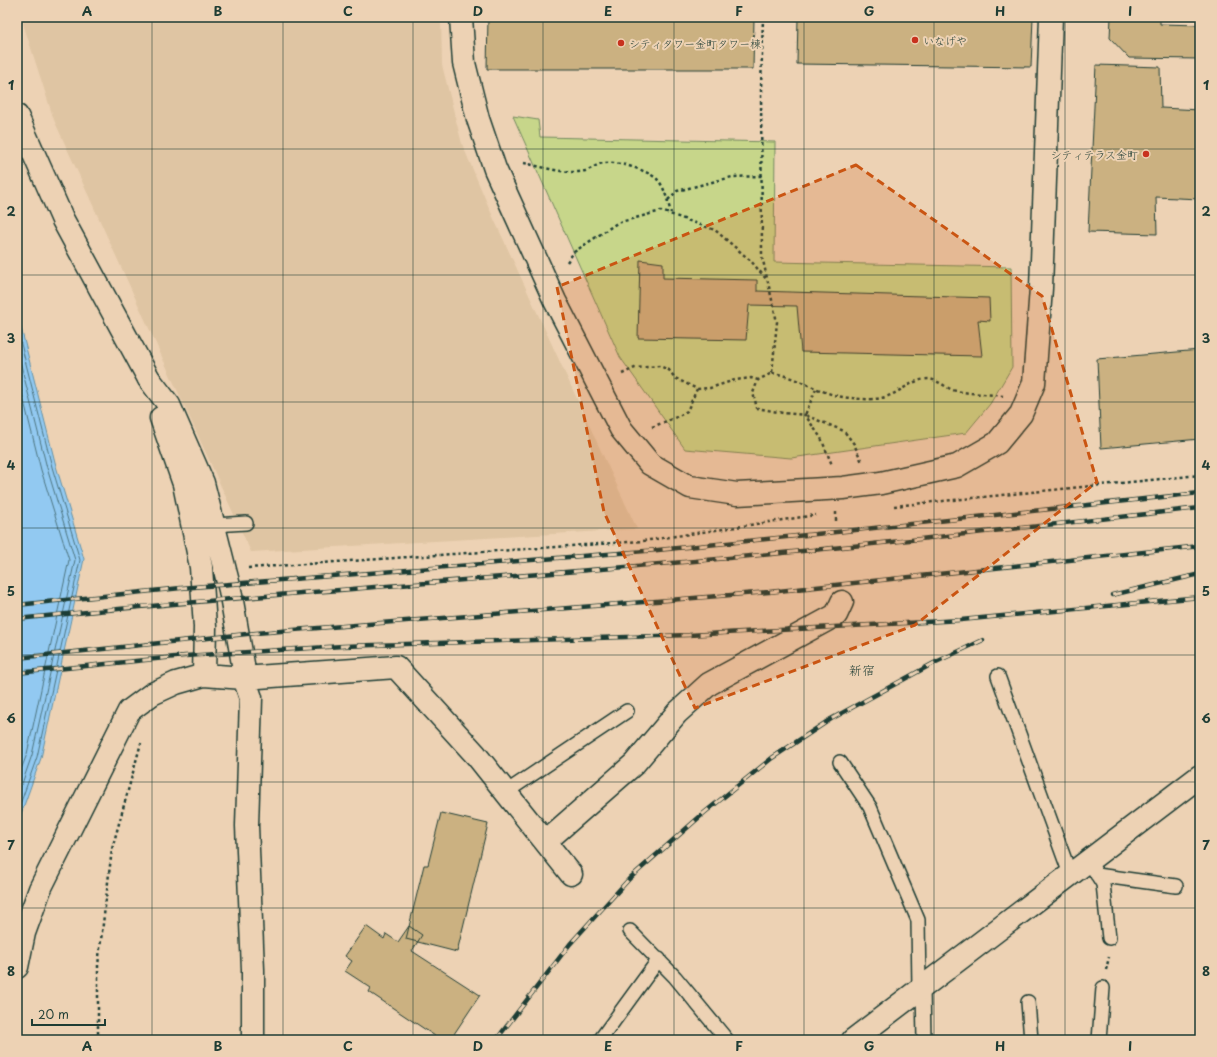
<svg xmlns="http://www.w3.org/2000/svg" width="1217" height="1057" font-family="'Playpen Sans','Klee One',sans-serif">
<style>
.built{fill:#dfc5a3}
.green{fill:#c7d68a;stroke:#738a5f}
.water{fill:#92c9f1;stroke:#6491a5}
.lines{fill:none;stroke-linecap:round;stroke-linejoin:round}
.shore{stroke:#4d7580;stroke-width:1}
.building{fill:#cbb181;stroke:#1f3d34}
.lane-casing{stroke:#1f3d34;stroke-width:16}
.street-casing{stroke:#1f3d34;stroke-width:25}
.secondary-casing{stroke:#1f3d34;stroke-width:25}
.path{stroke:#1f3d34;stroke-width:2.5;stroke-dasharray:3 3;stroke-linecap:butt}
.lane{stroke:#edd2b4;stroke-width:13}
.street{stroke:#edd2b4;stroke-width:22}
.secondary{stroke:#edd2b4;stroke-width:22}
.rail-casing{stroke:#1f3d34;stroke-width:4.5}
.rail{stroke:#edd2b4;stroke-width:3;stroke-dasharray:9;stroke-linecap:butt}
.marked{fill:#ca5512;fill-opacity:0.2;stroke:#ca5512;stroke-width:3;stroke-dasharray:8 5;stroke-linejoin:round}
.grid{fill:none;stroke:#1f3d34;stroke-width:1;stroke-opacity:0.55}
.poi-dot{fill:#c8321e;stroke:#edd2b4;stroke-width:1.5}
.labels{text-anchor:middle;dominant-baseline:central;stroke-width:4;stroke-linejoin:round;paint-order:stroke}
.poi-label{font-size:11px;fill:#1f3d34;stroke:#edd2b4;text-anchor:start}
.quarter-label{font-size:13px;fill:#1f3d34;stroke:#edd2b4}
.neatline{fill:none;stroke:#1f3d34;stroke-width:1.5}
.grid-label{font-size:13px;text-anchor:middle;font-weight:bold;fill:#1f3d34}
</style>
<rect width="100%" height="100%" fill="#edd2b4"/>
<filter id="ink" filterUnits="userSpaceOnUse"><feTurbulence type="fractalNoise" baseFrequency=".025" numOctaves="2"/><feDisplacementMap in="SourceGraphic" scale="8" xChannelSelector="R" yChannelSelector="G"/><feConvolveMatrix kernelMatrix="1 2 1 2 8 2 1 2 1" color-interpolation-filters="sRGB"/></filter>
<g filter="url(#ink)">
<path class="built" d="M21 17H441L442 65 462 144 493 217 637 529 251 552 54 120Z"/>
<path class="green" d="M513 116 538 120 540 137 775 142 774 262 1011 267 1012 367 990 404 966 433 791 458 685 449 620 357Z"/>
<path class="water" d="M17 312 56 466 84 559 41 758 17 825Z"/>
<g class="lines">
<path class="shore" d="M17 328 52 467 80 560 37 757 17 813
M17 349 47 468 75 560 32 755 17 798
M17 373 41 470 69 560 27 754 17 780"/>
</g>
<path class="building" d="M488 17H754L753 69H487Z
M798 17H1033L1031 67 797 64Z
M1111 17H1160V24L1200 25V59L1129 58 1110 38Z
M1096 65 1160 67 1161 108 1200 110V199L1156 197 1157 234 1088 232Z
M640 260 663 263V278L757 280V291L989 298 990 321 978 320 982 356 801 352 797 306 749 305 746 340 638 338Z
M1200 350V439L1101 448 1097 359Z
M441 813 488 824 457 952 406 939 424 865H428Z
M366 926 384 939 386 934 398 942 409 926 422 935 412 951 480 995 450 1040H441L369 992 371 988 345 971 352 961 345 956Z"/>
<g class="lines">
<g class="lane-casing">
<path id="lane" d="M214 525 246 523
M998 676 1070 874
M840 762 870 807 918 920 919 990
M506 792 627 711
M1088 860 1103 884 1109 938
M1097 875 1176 886
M630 931 675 977 727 1040
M923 987 924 1040
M1028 1002 1031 1040
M600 1040 659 959
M1099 1040 1103 988"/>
</g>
<g class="street-casing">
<path id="street" d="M149 379 169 405 203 483 230 590 243 664 244 678 251 698 247 826 253 970V1040
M161 418 184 484 201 567 205 627 204 675
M546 841 634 764 677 713 709 684 836 615 842 602
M17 967 24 933 40 889 129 711 152 694 176 683 204 675 244 678 396 667 476 755 571 874"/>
</g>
<g class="secondary-casing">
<path id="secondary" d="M461 17 464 63 478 119 495 169 555 301 621 429 650 464 690 487 737 494 843 488 881 483 957 466 997 443 1021 414 1034 383 1041 288 1051 17
M17 116 63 220 149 379
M853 1040 1200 776"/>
</g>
<path class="path" d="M763 17 761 89 762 256 777 322 772 373 758 380 753 393 757 408 783 413 805 415 821 438 832 465
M524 163C543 167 566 175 585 171 592 169 598 163 605 163 617 161 647 170 657 179 665 187 668 203 671 213
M668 200 677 191 732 177 762 176
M567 262 574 252 617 223 661 211 715 230 751 261 767 280
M772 373C800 377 822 396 851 398 860 399 872 400 881 398 899 395 910 379 929 379 939 380 948 390 957 391 972 394 988 394 1003 396
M622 374 635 368 660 366 669 370 675 378 697 389 710 388 735 380 751 378 758 380
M816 389 805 415 844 431 854 444 862 462
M652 427 679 416 687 411 697 389
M894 506 1200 475
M836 512V521
M248 568 643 541 816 515
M1106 970 1109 957
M98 1040V965L112 849 141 743"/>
<use href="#lane" class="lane"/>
<use href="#street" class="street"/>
<use href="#secondary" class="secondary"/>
<g class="rail-casing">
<path id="rail" d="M1112 595 1200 574
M17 605 181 588 658 550 846 531 1200 493
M17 619C231 596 445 583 660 564 840 549 1020 528 1200 508
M17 658 256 633 769 592 1200 546
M17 673 185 656 343 646 689 635 961 620 1200 597
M496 1040 570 944 630 878 704 813 772 758 831 719 934 663 983 640"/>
</g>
<use href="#rail" class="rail"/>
</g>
</g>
<path class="marked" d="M856 165 1042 296 1097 482 915 625 695 708 604 512 557 287Z"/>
<path class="grid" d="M152 17V1040M283 17V1040M413 17V1040M543 17V1040M674 17V1040M804 17V1040M934 17V1040M1065 17V1040M17 149H1200M17 275H1200M17 402H1200M17 528H1200M17 655H1200M17 782H1200M17 908H1200"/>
<g class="poi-dot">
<circle cx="915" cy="40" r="4"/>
<circle cx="621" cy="43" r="4"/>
<circle cx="1146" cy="154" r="4"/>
</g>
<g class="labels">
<g class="poi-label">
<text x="923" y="40">いなげや</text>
<text x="629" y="43">シティタワー金町タワー棟</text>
<text x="1138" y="154" text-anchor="end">シティテラス金町</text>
</g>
<g class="quarter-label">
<text x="862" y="669">新宿</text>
</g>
</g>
<rect width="1217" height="1057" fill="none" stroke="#edd2b4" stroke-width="44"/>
<path d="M32 1019v6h73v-6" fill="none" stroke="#1f3d34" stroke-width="2"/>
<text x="38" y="1019" font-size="12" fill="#1f3d34" stroke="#edd2b4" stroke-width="3" paint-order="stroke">20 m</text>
<rect x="22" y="22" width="1173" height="1013" class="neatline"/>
<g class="grid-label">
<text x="87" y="16">A</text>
<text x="218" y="16">B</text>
<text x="348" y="16">C</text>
<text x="478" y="16">D</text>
<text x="608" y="16">E</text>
<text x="739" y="16">F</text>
<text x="869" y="16">G</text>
<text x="1000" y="16">H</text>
<text x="1130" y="16">I</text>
<text x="11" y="90">1</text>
<text x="1206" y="90">1</text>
<text x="11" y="216">2</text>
<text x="1206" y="216">2</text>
<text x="11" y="343">3</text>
<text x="1206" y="343">3</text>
<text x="11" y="470">4</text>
<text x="1206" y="470">4</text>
<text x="11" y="596">5</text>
<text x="1206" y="596">5</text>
<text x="11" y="723">6</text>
<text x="1206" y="723">6</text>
<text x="11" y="850">7</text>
<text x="1206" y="850">7</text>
<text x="11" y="976">8</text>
<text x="1206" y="976">8</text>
<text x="87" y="1051">A</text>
<text x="218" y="1051">B</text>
<text x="348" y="1051">C</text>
<text x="478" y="1051">D</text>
<text x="608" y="1051">E</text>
<text x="739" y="1051">F</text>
<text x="869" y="1051">G</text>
<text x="1000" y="1051">H</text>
<text x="1130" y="1051">I</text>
</g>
</svg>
